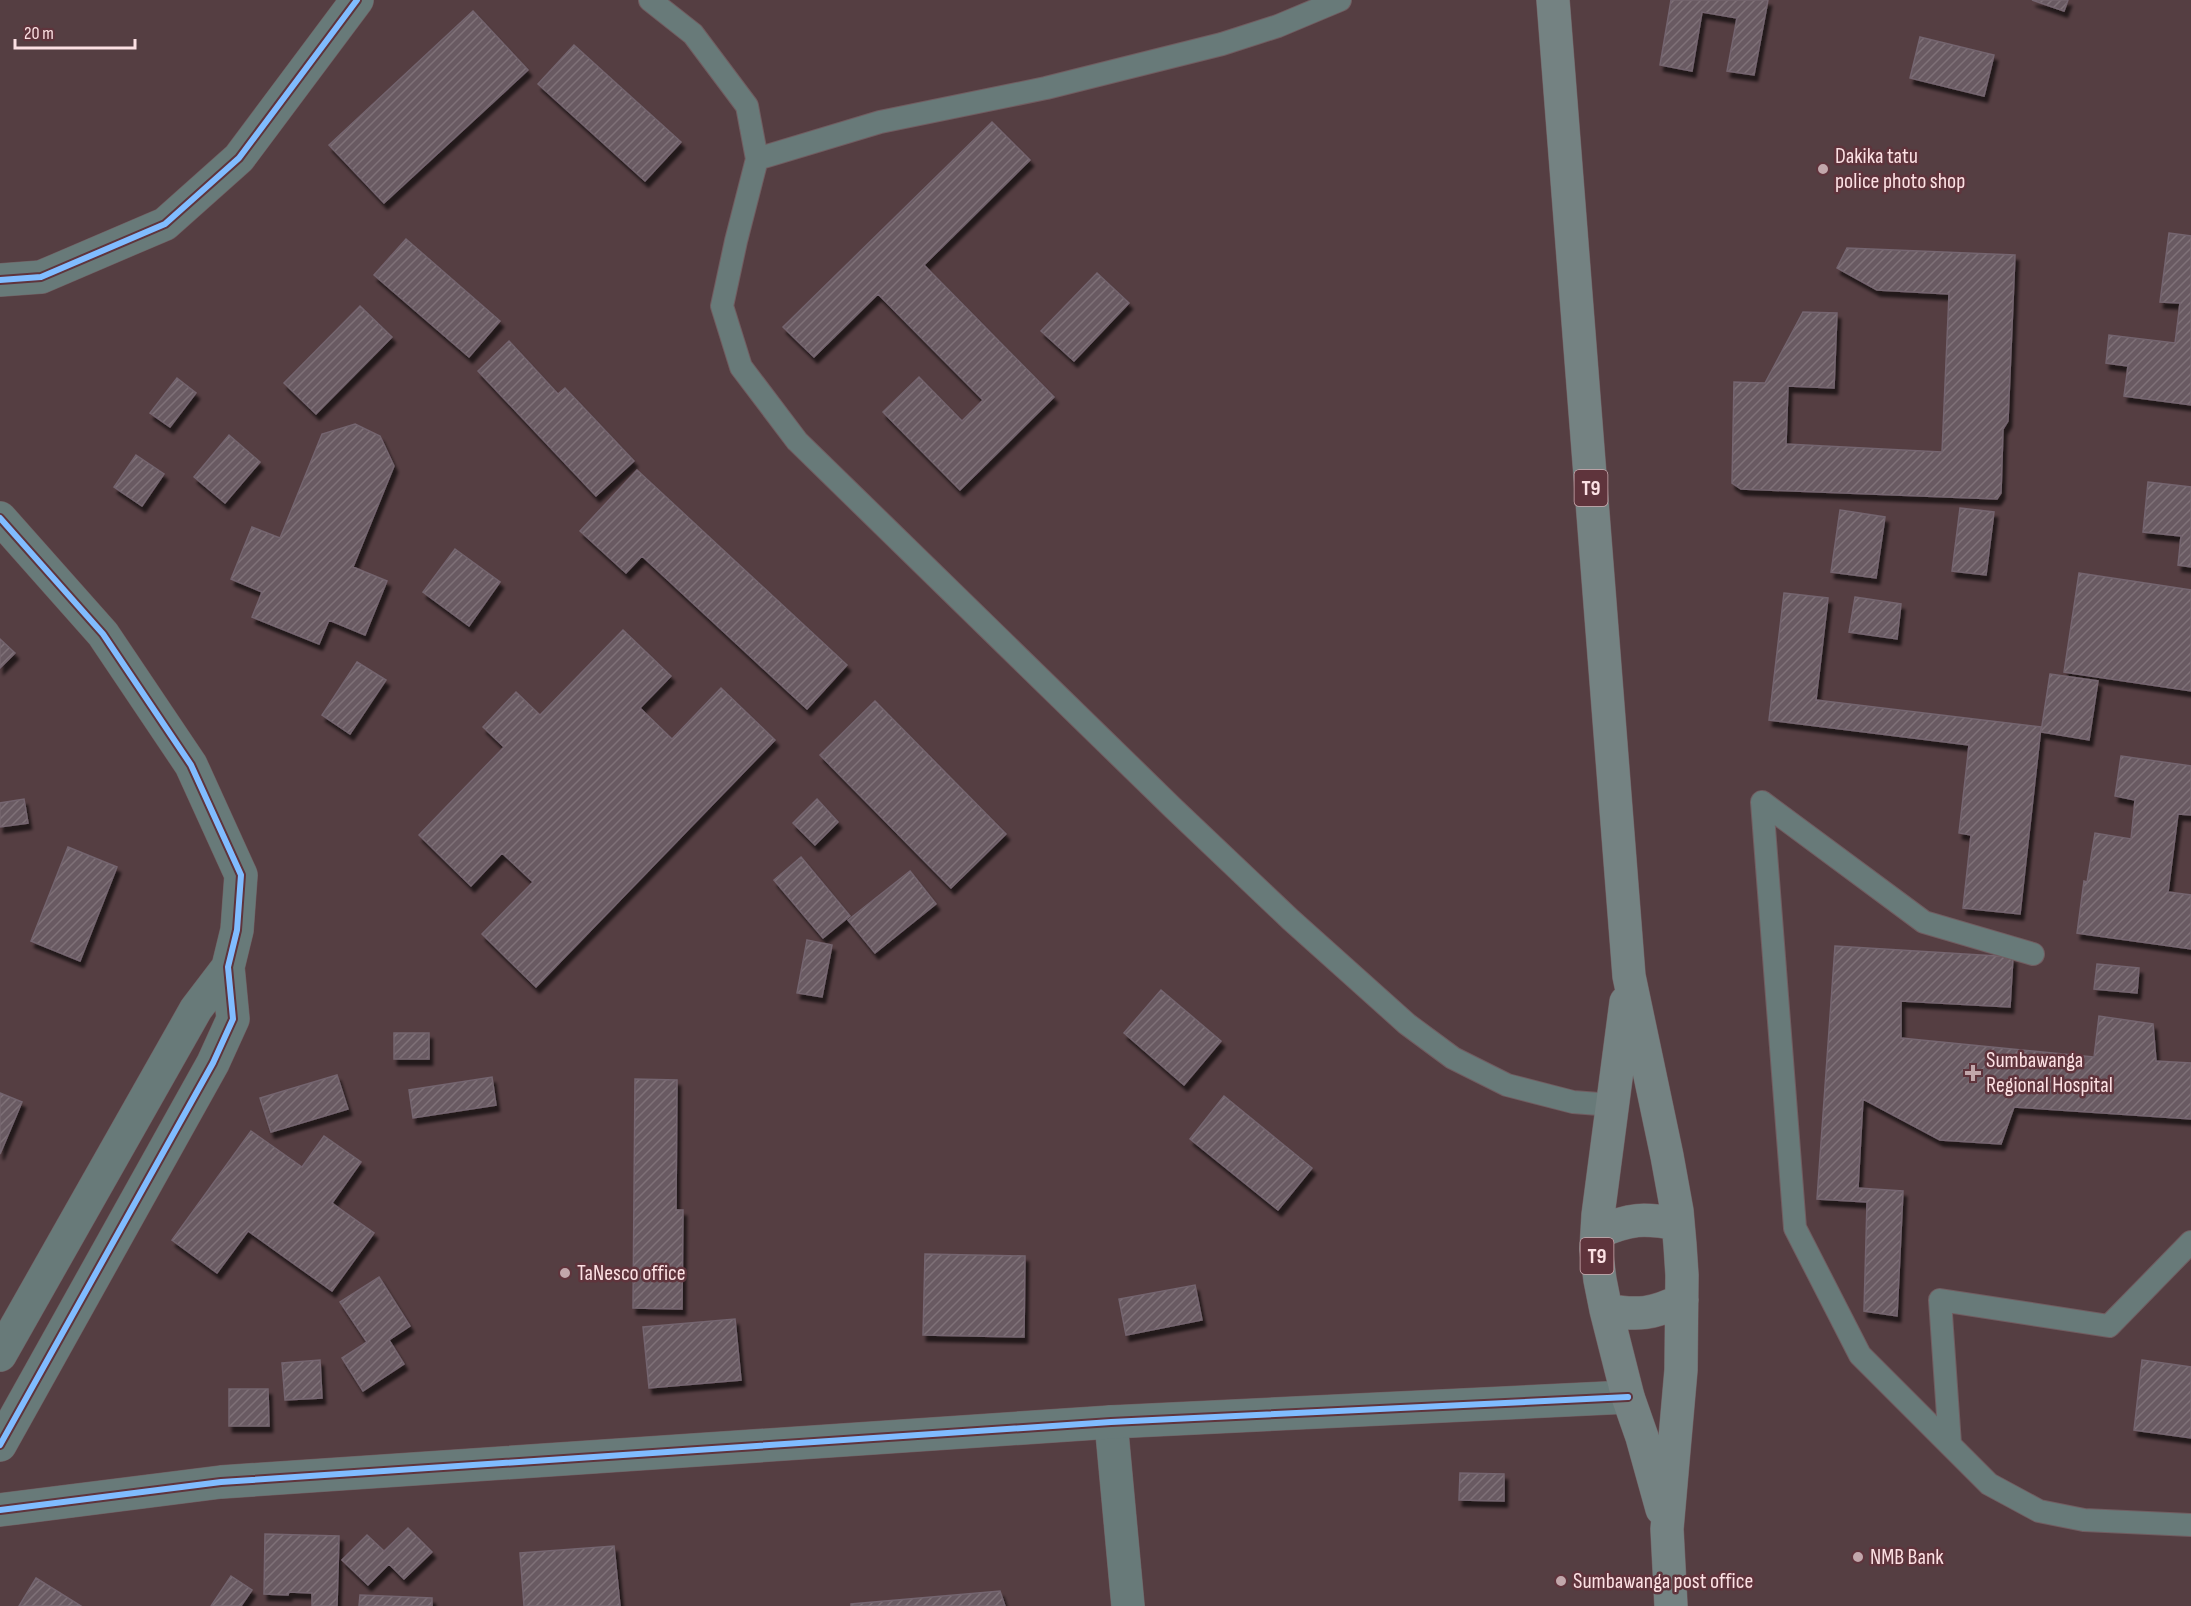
<svg xmlns="http://www.w3.org/2000/svg" width="2191" height="1606" font-family="'Sofia Sans Condensed',sans-serif">
<style>
.building{fill:url(#building-hatch);stroke:#74656f;stroke-width:1.5;filter:url(#shadow)}
.lines{fill:none;stroke-linecap:round;stroke-linejoin:round}
.service-casing{stroke:#715d61;stroke-width:24}
.minor-casing{stroke:#715d61;stroke-width:34}
.tertiary-casing{stroke:#715d61;stroke-width:34}
.trunk-casing{stroke:#715d61;stroke-width:34}
.service{stroke:#687a79;stroke-width:22}
.minor{stroke:#687a79;stroke-width:33}
.tertiary{stroke:#687a79;stroke-width:33}
.trunk{stroke:#748282;stroke-width:33}
.cycleway-casing{stroke:#5f343c;stroke-width:10}
.cycleway{stroke:#80bcff;stroke-width:6}
.poi-dot{fill:#c2a7ab;stroke:#5f343c;stroke-width:2}
.labels{text-anchor:middle;dominant-baseline:central;stroke-width:5;stroke-linejoin:round;paint-order:stroke}
.shield{fill:#5f343c;stroke:#cdacb1;stroke-width:1.5}
.shield-label{font-size:21px;font-weight:bold;fill:#fce0e3}
.poi-label{font-size:22px;fill:#fce0e3;stroke:#5f343c;text-anchor:start}
</style>
<defs>
<pattern id="building-hatch" width="6" height="6" patternUnits="userSpaceOnUse" patternTransform="scale(1.5)"><rect width="6" height="6" fill="#695a62"/><path d="M-1 1l2-2M0 6l6-6M5 7l2-2" fill="none" stroke="#7f7178"/></pattern>
<filter id="shadow"><feDropShadow dx="3.5" dy="6" stdDeviation="1.5" flood-color="#0009"/></filter>
</defs>
<rect width="100%" height="100%" fill="#553e42"/>
<path class="building" d="M1671 0H1768L1754 75 1727 71 1737 18 1702 12 1692 71 1660 65Z
M2032 0H2068L2064 11Z
M473 11 528 70 384 203 329 145Z
M1920 37 1994 55 1984 96 1910 78Z
M574 45 681 142 645 181 538 84Z
M992 122 1030 160 924 265 1054 397 960 490 883 412 919 377 962 421 983 400 878 294 814 357 783 327Z
M2169 233 2191 236V405L2124 396 2128 366 2106 363 2109 335 2175 343 2180 303 2160 302Z
M406 239 500 321 469 357 374 275Z
M1847 248 2015 255 2008 421 2003 429 2001 493 1997 499 1741 489 1732 483 1734 382 1765 383 1803 312 1837 313 1834 388 1788 386 1786 444 1942 452 1949 294 1877 290 1837 268Z
M1097 273 1129 303 1074 361 1041 331Z
M360 306 392 337 316 414 284 383Z
M509 341 558 394 565 388 634 461 596 496 478 371Z
M177 378 196 393 170 427 150 413Z
M355 424 380 436 394 466 353 567 387 581 365 635 329 620 319 644 252 617 262 592 231 579 252 527 280 538 322 434Z
M229 435 260 462 225 503 194 477Z
M136 455 164 474 142 506 114 487Z
M637 470 847 665 807 709 642 556 626 573 580 531Z
M2148 482 2191 487V567L2178 565 2181 536 2143 532Z
M1960 508 1994 512 1986 575 1952 571Z
M1840 510 1885 517 1876 578 1831 572Z
M455 549 500 582 469 626 423 592Z
M2079 573 2191 590V691L2064 672Z
M1784 593 1828 598 1816 700 2041 727 2020 914 1963 908 1971 835 1959 833 1969 745 1769 720Z
M1855 597 1901 604 1897 639 1849 632Z
M623 630 671 676 640 708 672 739 721 688 775 740 536 987 482 934 533 882 502 853 471 886 419 835 504 747 483 727 516 692 540 715Z
M0 639 15 653 0 668Z
M357 662 386 680 350 734 322 715Z
M2050 674 2098 681 2089 740 2041 732Z
M875 701 1006 834 951 888 820 755Z
M2121 756 2191 766V815L2178 814 2168 892 2191 895V949L2077 933 2084 881 2087 882 2095 833 2131 839 2135 800 2115 796Z
M24 799 28 823 0 827V803Z
M817 799 838 822 815 845 793 823Z
M68 847 117 867 80 961 31 941Z
M801 857 850 916 823 938 774 880Z
M910 871 936 904 875 953 848 920Z
M807 940 832 945 822 997 797 993Z
M1835 946 2013 957 2010 1007 1901 1001V1038L2094 1057 2099 1016 2153 1024 2156 1061 2191 1063V1119L2014 1107 2001 1144 1940 1140 1863 1099 1858 1188 1903 1191 1897 1316 1864 1311 1867 1202 1817 1199Z
M2097 964 2139 968 2137 993 2094 989Z
M1161 990 1221 1041 1184 1085 1124 1033Z
M394 1033H429V1059H394Z
M337 1075 348 1109 271 1132 260 1098Z
M492 1077 496 1105 413 1118 409 1090Z
M635 1079 677 1080 676 1210H683L682 1309 633 1308Z
M0 1093 22 1102 0 1154Z
M1224 1096 1312 1168 1278 1210 1190 1139Z
M251 1131 302 1167 324 1136 361 1162 332 1203 374 1233 332 1291 248 1231 217 1273 172 1240Z
M925 1254 1025 1256 1024 1337 923 1335Z
M379 1277 410 1326 389 1340 404 1364 363 1391 342 1358 367 1342 340 1302Z
M1195 1285 1202 1320 1126 1335 1119 1299Z
M735 1319 741 1380 649 1388 643 1327Z
M320 1360 322 1398 285 1400 282 1363Z
M2142 1360 2191 1367V1438L2134 1430Z
M229 1389H268L269 1426H229Z
M1460 1473 1504 1474V1501L1459 1500Z
M408 1528 432 1552 404 1579 389 1564 368 1585 342 1560 367 1535 384 1551Z
M265 1534 339 1536 337 1606H312V1593L289 1592 288 1595 264 1594Z
M614 1546 620 1606H524L520 1553Z
M231 1576 252 1590 241 1606H211Z
M36 1578 81 1606H19Z
M1000 1591 1005 1606H851V1604Z
M360 1595 432 1598V1606H359Z"/>
<g class="lines">
<g class="service-casing">
<path id="service" d="M650 0 693 34 747 106 757 159 736 241 722 306 741 367 797 441 1173 808 1291 920 1407 1024 1453 1058 1507 1085 1573 1102 1612 1105
M757 159 880 122 1046 88 1222 44 1278 26 1340 0
M2033 954 1924 922 1762 802 1795 1228 1860 1355 1989 1484 2039 1511 2084 1520 2191 1525
M1950 1444 1940 1300 2109 1326 2191 1242"/>
</g>
<g class="minor-casing">
<path id="minor" d="M0 280 41 277 165 224 239 158 357 0
M0 518 103 634 191 765 241 875 237 930 228 967 233 1019 213 1063 0 1445
M0 1355 196 1009 228 967
M1111 1422 1128 1606"/>
</g>
<g class="tertiary-casing">
<path id="tertiary" d="M0 1510 221 1482 1111 1422 1628 1397"/>
</g>
<g class="trunk-casing">
<path id="trunk" d="M1553 0 1629 976 1667 1156 1677 1211 1680 1245 1682 1275 1681 1370 1667 1529 1671 1606
M1626 1002 1598 1215 1596 1249 1600 1280 1606 1310 1628 1397 1642 1437 1662 1509
M1597 1233C1630 1218 1644 1218 1678 1224
M1606 1310C1638 1316 1653 1314 1682 1300"/>
</g>
<use href="#service" class="service"/>
<use href="#minor" class="minor"/>
<use href="#tertiary" class="tertiary"/>
<use href="#trunk" class="trunk"/>
<g class="cycleway-casing">
<path id="cycleway" d="M0 280 41 277 165 224 239 158 357 0
M0 518 103 634 191 765 241 875 237 930 228 967 233 1019 213 1063 0 1445
M0 1510 221 1482 1111 1422 1628 1397"/>
</g>
<use href="#cycleway" class="cycleway"/>
</g>
<g class="poi-dot">
<circle cx="1823" cy="169" r="6"/>
<path d="M1970 1064h6v6h6v6h-6v6h-6v-6h-6v-6h6z"/>
<circle cx="565" cy="1273" r="6"/>
<circle cx="1858" cy="1557" r="6"/>
<circle cx="1561" cy="1581" r="6"/>
</g>
<g class="labels">
<g class="shield">
<rect x="1574.5" y="470" width="33" height="36" rx="4.5"/>
<rect x="1580.5" y="1238" width="33" height="36" rx="4.5"/>
</g>
<g class="shield-label">
<text x="1591" y="488">T9</text>
<text x="1597" y="1256">T9</text>
</g>
<g class="poi-label">
<text x="1835" y="156">Dakika tatu<tspan x="1835" dy="25">police photo shop</tspan></text>
<text x="1986" y="1060">Sumbawanga<tspan x="1986" dy="25">Regional Hospital</tspan></text>
<text x="577" y="1273">TaNesco office</text>
<text x="1870" y="1557">NMB Bank</text>
<text x="1573" y="1581">Sumbawanga post office</text>
</g>
</g>
<path d="M15 39v9h120v-9" fill="none" stroke="#fce0e3" stroke-width="3"/>
<text x="24" y="39" font-size="18" fill="#fce0e3" stroke="#5f343c" stroke-width="4.5" paint-order="stroke">20 m</text>
</svg>
